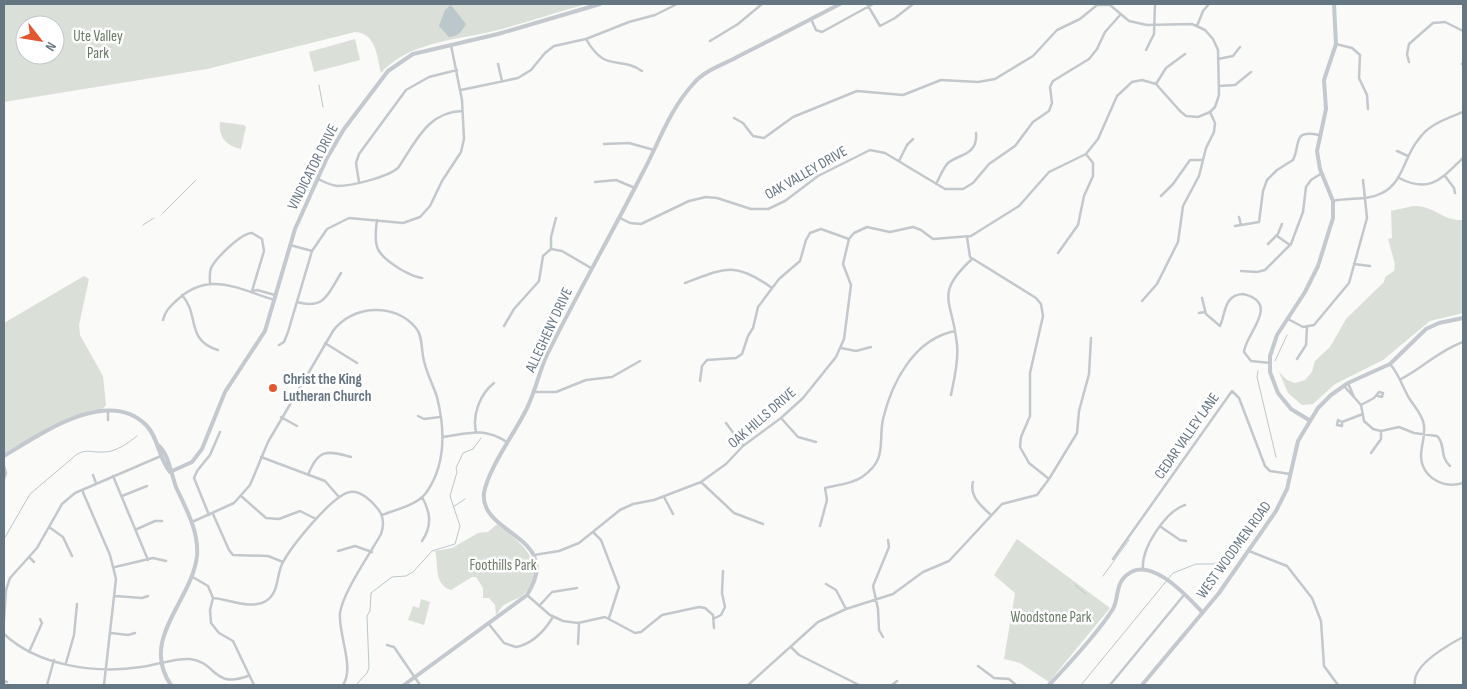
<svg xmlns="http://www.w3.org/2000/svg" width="1467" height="689" font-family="'Sofia Sans Condensed',sans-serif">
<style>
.green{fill:#dadfd7;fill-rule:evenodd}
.water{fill:#bbc7cb}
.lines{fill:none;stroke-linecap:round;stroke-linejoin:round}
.stream{stroke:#bbc7cb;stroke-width:1}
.street{stroke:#c3c8cc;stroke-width:2.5}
.secondary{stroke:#c3c9ce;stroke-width:4}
.poi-dot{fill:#e4572e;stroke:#fff;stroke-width:2}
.labels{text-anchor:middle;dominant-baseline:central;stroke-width:5;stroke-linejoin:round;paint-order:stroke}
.park-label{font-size:15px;fill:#687a64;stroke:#fff}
.street-label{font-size:15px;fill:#657683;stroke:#fff}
.poi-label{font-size:15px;font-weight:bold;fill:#657683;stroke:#fff;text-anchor:start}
</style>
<rect width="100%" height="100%" fill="#fafaf8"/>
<path class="green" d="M4 4H587C557 12 528 22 498 30 459 40 409 41 381 73 377 56 376 33 355 32L207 69 4 102ZM25 25H55V55H25Z
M355 39 360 60 314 72 309 52Z
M220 122 244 125 246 127 241 149C226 146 218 136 220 122Z
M1413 206C1434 205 1442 221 1463 220V313L1430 321 1383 360 1335 384 1313 404 1302 405 1288 393 1279 372 1287 380 1295 383 1305 380 1312 372 1315 361 1330 347 1346 319 1384 282 1385 277 1394 271 1395 264 1388 239 1392 238 1391 211Z
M84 276 89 279 79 325 80 335 103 376 106 405 101 411 59 424 4 456V323Z
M497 524C518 540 553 566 523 595 517 600 505 602 500 609 499 611 498 613 496 615L495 605 489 598H483V588L476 577H472L451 590C433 584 439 565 435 551L452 548 478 533 488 532Z
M1017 539 1110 608 1049 682 1020 663 1004 659 1015 593 994 575Z
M421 599 430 602 424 625 408 620 413 606 419 608Z"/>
<path class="water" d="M451 5 466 24C462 31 459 36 449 37L439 26 445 10Z"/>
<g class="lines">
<path class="stream" d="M319 85 323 107
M163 213 196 180
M143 225 154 218
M1275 361 1287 335
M1258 371 1257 377 1276 457
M453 507 465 499
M4 539 30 494 76 455C87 448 92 453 104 452 116 452 128 443 137 436
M1103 576 1129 540
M1075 585 1086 594
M356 685 367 673 369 668 367 616 370 611 371 593 392 577 406 576 413 572 432 551 455 544 460 526 450 496 457 472 456 468 463 453 473 449 481 438
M1081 685 1173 573 1196 564H1213L1232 555"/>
<path class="street" d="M867 4 880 26 895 18 913 4
M811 19 816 30 822 32 873 4
M1197 26 1203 11 1209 4
M586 39C606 74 619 55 642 71
M710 41 738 24 762 4
M1336 44 1352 48 1360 55 1359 78 1367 95 1368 109
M1146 50 1154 34 1155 4
M1218 59 1233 56 1240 47
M1409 62 1407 54 1409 44 1433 23 1445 22 1463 31
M498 64 502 81
M1462 64 1463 63
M1156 84 1166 68 1185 54
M1219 86 1235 85 1251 72
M461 90 518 78 531 70 545 53 554 46 586 39 629 22 655 15 677 4
M604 144 629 143 654 150
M1397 151 1408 156
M899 161 907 145 913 139
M1445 176 1454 188 1455 193
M1399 178C1430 194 1441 179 1463 158
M318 179C324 182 330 185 337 186 352 186 388 177 398 168 416 142 427 112 462 111
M359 182 356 163 359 154 406 90 429 77 457 70
M595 182 616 180 635 188
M936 184C940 177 943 168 948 163 958 154 978 156 976 133
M1161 196 1173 184 1190 160H1203
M1333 201C1349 197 1367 201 1382 193 1403 183 1404 157 1418 140 1429 124 1446 119 1463 112
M1239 217 1241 225
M620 218 630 223 641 224 689 201 706 197 717 198 751 209H768L785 201 818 176 870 150 885 153 945 189H963L973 183 989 164 1015 146 1033 122 1049 111 1052 103 1050 87 1053 81 1089 59 1097 49 1105 32 1121 14
M377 220C373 248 376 254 400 269 408 273 413 277 422 278
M1282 224 1277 236 1290 245
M1235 226 1259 222 1263 191 1267 180 1277 170 1293 160C1301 144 1292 129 1319 135
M967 237 970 257 1036 298 1041 304 1043 316 1030 373V416L1021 437 1020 447 1029 463 1049 479
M1268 244 1277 235
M290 245 312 251
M551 249 562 251 591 268
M551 249V237L556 218
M1058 253 1078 225 1084 196 1093 176V163L1086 154
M1354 264 1370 266
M1241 271 1257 272 1265 270 1291 244 1303 212 1306 187 1311 180 1322 173
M685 283C724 268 735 261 772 288
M210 284C210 279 209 273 211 268 216 258 241 233 252 233L262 239 264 251 252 291
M252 291 257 290 275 295
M182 295C200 315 185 340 218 350
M1202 298 1206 314 1220 326C1226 312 1224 295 1243 294 1282 303 1245 334 1244 352L1251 361 1270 363
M1142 301 1157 284 1178 242 1183 206 1199 176 1206 148 1214 132 1215 123 1210 112
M297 302C325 310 328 294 341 273
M1199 313 1205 312
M1288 319 1303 327 1314 325 1349 283 1367 218 1363 180
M163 320C165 311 170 307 176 301 209 269 239 290 275 300
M504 326 514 309 539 281 543 256 551 249
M325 343 357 363
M279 345 284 342 288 332 312 251 327 229 349 218 403 223 420 217 430 206 442 181 461 152 464 139 462 100 451 45
M841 348 856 351 871 347
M1297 359 1306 345 1307 327
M1390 364C1399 374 1402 386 1409 398 1414 406 1420 412 1423 421 1427 433 1421 444 1421 456 1422 478 1444 489 1463 483
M306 376 323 383
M1401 379C1422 368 1440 350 1463 342
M700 381 702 366 707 360 736 358 742 354 748 336 753 328 758 307 779 279 800 261 806 240 810 233 821 229 849 239
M1348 383 1354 397
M1344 386 1361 405 1364 421 1373 429 1381 431 1399 427 1414 433 1437 436C1446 444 1439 456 1450 466
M533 392H556L586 380 612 377 640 361
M951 395C954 379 959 361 957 345 953 300 933 295 972 259
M1361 405 1374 398 1379 392 1383 393 1382 397 1378 396
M108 412V420
M418 416 424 419 440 417
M281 417 297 426
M781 418 798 437 816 442
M1342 422V426L1337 425 1338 420 1342 422 1363 414
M726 423 743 446
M476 432C472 415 480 394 494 383
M443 437C469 433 484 427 507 442
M1371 453 1381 439V431
M261 457 325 481 339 497
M4 466 6 473 4 479
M93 475 96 483
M308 475C318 449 327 450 351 457
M113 476 148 560
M701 482 734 513 763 524
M973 482C969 496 982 507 991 515
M82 490 110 555 116 579 104 685
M122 496 147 486
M241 496 266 518 279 519 300 511 316 519
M422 497C431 513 432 526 422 541
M664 497 673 514
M213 514 229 550 233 555 268 556 283 562
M209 515 194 478 197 471 210 455 220 432
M192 522 234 503 250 485 268 442 333 331C352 305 395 302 416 328 423 336 421 351 424 361 427 374 433 385 437 397 445 429 446 465 426 493 417 505 395 510 382 515
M820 526 827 500 825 488C837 485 852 484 862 477 888 459 878 443 883 419 892 382 914 339 955 331
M49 527 63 537 72 556
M1161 527 1180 540 1186 541
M137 529 155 521H162
M593 532 601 540 619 587 609 618
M338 551 355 546 372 552
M1249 551 1287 566 1312 598 1321 621 1324 666 1338 685
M534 555 559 551 579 543 620 510 633 504 654 500 701 482 726 464 743 446 781 418 803 398 836 357 844 339 851 285 843 264 849 239 854 233 867 227 890 232 913 227 921 230 933 239 971 236 1019 206 1049 172 1086 154 1098 139 1117 96 1132 82 1142 80 1156 84 1180 111 1186 116 1198 117 1210 112 1215 107 1219 95 1218 50 1213 39 1205 30 1192 24 1147 25 1129 21 1110 5H1097L1080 19 1057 30 1033 56 995 79 978 82 941 80 903 95 857 91 793 117 764 138 753 136 743 123 734 118
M29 557 34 562
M1113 559 1232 391 1239 398 1265 466 1270 471 1290 474
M115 567 153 558 166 561
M1143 569C1141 548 1166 511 1185 505
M191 576 208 586 213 598
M826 584 836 590 846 609
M527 595 550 615 563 621 578 623 605 617 635 633 641 632 662 615 699 607 705 608 713 615 714 628
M115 596 142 598 148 596
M539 606 552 592 577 588
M715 618 721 615 725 607 722 593 723 571
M4 620 6 590 10 578 37 548 62 504 75 493 161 456
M488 623 504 643 516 647C532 644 545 630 553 617
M111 633 128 635 135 633
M4 634C38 666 96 674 141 667 157 665 174 658 190 659 217 662 212 689 248 676
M883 637 879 630 878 609 873 586 889 547 888 540
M578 644 579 624
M387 645 394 647 420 685
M791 647 799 655 859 685
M29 652 42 623 40 619
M66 663 74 635 77 604
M978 666 994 678 1009 679 1016 685
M4 681 7 682
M47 685 54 660
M254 685 233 641 219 633 211 623 210 610 213 598C228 599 252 610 266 601 279 593 276 577 282 564 290 548 332 495 350 492 360 490 372 501 378 509 384 516 384 526 381 534 370 554 343 592 340 613 338 634 355 668 343 685
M748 685 818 622 846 609 893 594 923 572 949 561 1002 504 1037 495 1049 479 1077 433 1079 411 1089 374 1091 338
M892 685 897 681
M1110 685 1184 595
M1415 685C1411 666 1448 645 1463 637"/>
<path class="secondary" d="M1309 420 1291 409 1278 393 1270 372V356L1277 335 1305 292 1318 266 1333 218V201L1320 169 1317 151 1326 109 1324 80 1336 44 1334 4
M158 445C169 454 171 474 176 487 186 509 199 531 197 556 192 601 139 639 171 685
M4 456C39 435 108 386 146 425 159 438 158 458 170 472
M170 472 192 462 202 449 225 392 265 331 295 229 327 158 344 129 388 71 413 54 498 34 600 4
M404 685 527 595C565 536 479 535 484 493 488 469 514 434 525 412 535 394 538 374 547 355 577 294 611 235 642 174 659 143 669 110 694 83 705 70 725 64 739 56 773 39 807 21 840 4
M1049 685C1068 665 1099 631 1113 609 1118 600 1116 589 1122 580 1145 549 1186 595 1202 612
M1142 685 1219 593 1276 511 1287 489 1298 441 1318 408 1331 395 1348 383 1390 364 1426 329 1439 323 1463 318"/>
</g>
<circle class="poi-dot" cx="273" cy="388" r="5"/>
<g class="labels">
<g class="park-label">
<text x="98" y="36">Ute Valley<tspan x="98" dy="17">Park</tspan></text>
<text x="503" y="565">Foothills Park</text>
<text x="1051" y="617">Woodstone Park</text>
</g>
<g class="street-label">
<text transform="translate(313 167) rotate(-63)">VINDICATOR DRIVE</text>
<text transform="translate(806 173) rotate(-30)">OAK VALLEY DRIVE</text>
<text transform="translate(549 330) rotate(-65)">ALLEGHENY DRIVE</text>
<text transform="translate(762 418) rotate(-41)">OAK HILLS DRIVE</text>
<text transform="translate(1187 436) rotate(-55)">CEDAR VALLEY LANE</text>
<text transform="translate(1234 550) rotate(-54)">WEST WOODMEN ROAD</text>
</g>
<g class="poi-label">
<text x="283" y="379">Christ the King<tspan x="283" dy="17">Lutheran Church</tspan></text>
</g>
</g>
<rect width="1467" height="689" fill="none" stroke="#657683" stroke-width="10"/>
<g transform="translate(40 40) rotate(121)"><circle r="24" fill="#ffffff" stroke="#c1c8cd"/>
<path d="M0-4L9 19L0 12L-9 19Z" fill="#e4572e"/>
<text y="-8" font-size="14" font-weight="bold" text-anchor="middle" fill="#657683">N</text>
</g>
</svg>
